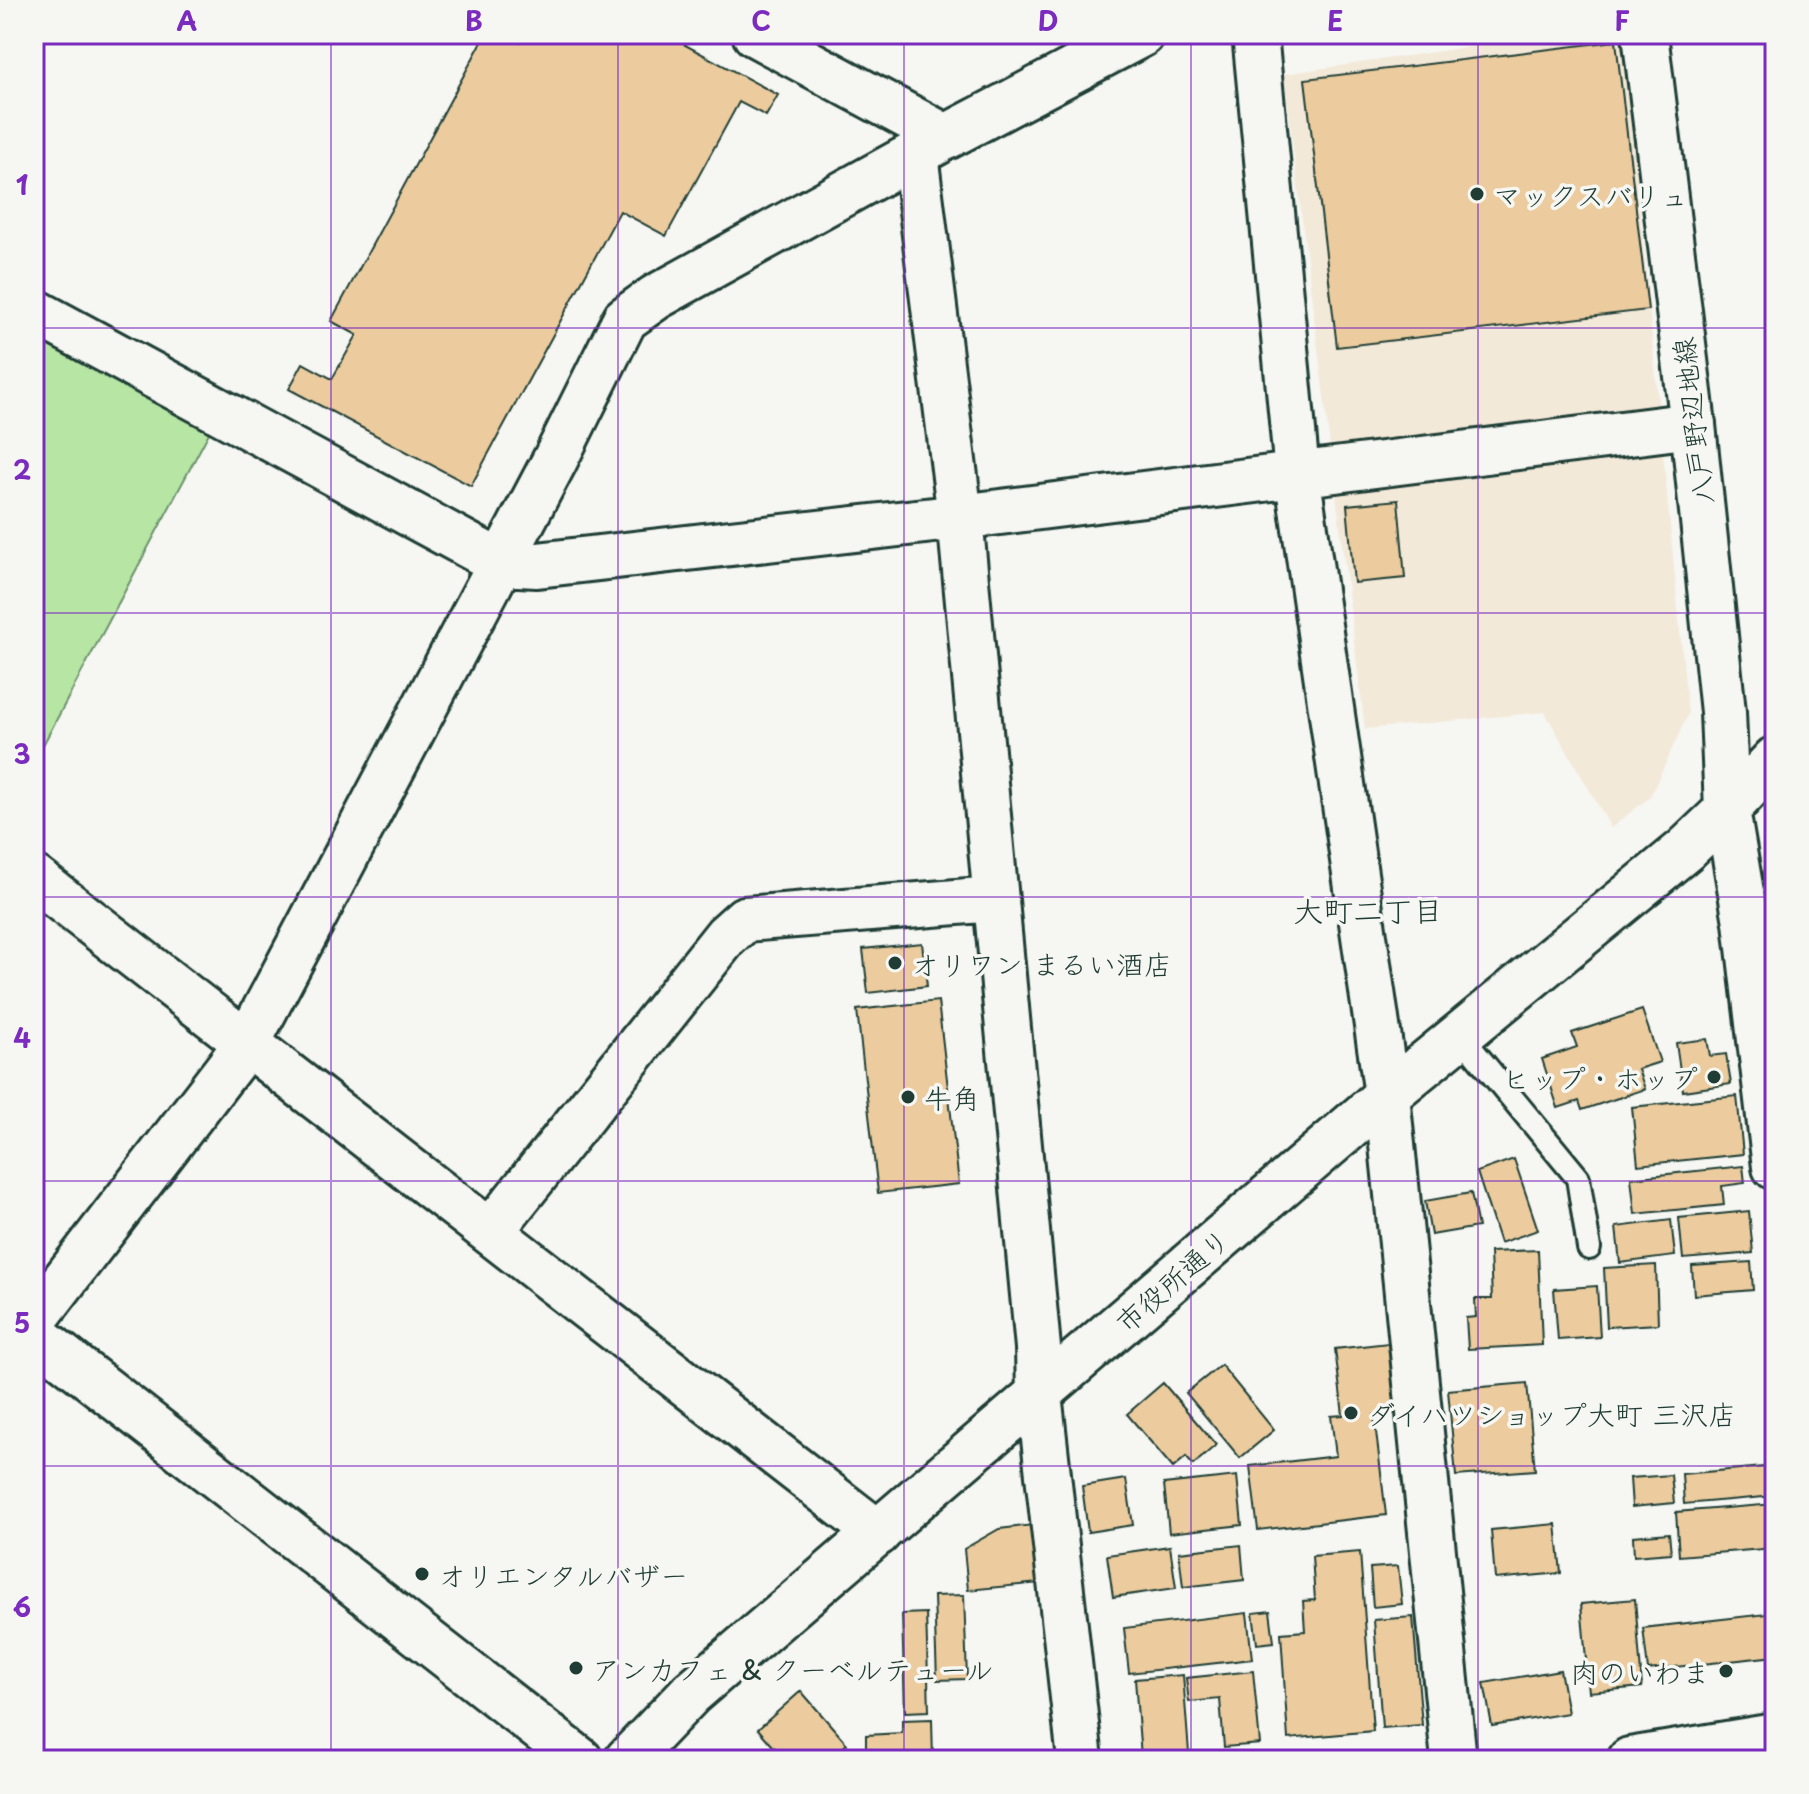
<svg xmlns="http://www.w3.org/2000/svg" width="1809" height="1794" font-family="'Playpen Sans','Klee One',sans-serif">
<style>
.built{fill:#f3e9d9}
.green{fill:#b7e5a4;stroke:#6b916c;stroke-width:2}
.building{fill:#eccc9e;stroke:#1f3d34;stroke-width:2}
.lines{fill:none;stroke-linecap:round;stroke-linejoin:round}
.service-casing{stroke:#1f3d34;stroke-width:28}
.minor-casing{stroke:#1f3d34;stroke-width:50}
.tertiary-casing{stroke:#1f3d34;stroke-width:50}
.primary-casing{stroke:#1f3d34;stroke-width:50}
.service{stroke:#f6f6f2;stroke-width:22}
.minor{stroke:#f6f6f2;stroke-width:44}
.tertiary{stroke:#f6f6f2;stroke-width:44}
.primary{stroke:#f6f6f2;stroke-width:44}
.grid{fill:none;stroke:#7b2cbf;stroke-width:2;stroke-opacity:0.55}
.poi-dot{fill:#1f3d34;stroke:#f6f6f2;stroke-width:3}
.labels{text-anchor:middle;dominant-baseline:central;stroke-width:7;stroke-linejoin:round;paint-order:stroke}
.poi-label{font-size:28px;fill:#1f3d34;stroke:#f6f6f2;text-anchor:start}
.street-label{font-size:28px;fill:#1f3d34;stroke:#f6f6f2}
.neighbourhood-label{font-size:30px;fill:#1f3d34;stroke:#f6f6f2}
.neatline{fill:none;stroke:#7b2cbf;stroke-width:3}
.grid-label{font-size:26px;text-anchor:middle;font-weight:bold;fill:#7b2cbf}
</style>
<rect width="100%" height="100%" fill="#f6f6f2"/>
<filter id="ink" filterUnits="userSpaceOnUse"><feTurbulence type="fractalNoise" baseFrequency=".0125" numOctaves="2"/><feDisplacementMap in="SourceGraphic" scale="16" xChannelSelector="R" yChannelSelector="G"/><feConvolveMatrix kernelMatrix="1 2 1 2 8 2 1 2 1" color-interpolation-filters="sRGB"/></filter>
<g filter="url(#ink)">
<path class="built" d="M1558 34H1623L1688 714 1650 797 1611 828 1545 712 1365 729 1284 74Z"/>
<path class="green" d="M34 333 210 431 34 762Z"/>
<path class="building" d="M486 34H505L520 42 524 34H665L778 95 766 116 739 102 666 236 620 211 471 486 289 389 303 363 332 379 357 335 331 321Z
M1616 41 1648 310 1337 347 1305 79Z
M1398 500 1405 578 1354 583 1347 505Z
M922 943 927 986 868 993 863 949Z
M938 1001 959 1184 878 1193 857 1010Z
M1642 1010 1660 1062 1638 1069 1645 1089 1582 1110 1579 1101 1558 1108 1542 1059 1577 1047 1572 1033Z
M1707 1039 1710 1056 1726 1054 1731 1084 1683 1091 1676 1043Z
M1737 1096 1743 1154 1638 1165 1632 1107Z
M1514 1159 1538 1230 1500 1243 1477 1172Z
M1743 1166 1745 1183 1722 1186 1724 1205 1635 1214 1631 1178Z
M1471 1193 1478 1227 1431 1235 1425 1201Z
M1749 1211 1753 1253 1683 1259 1679 1218Z
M1671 1220 1675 1256 1620 1263 1616 1227Z
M1538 1250 1542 1345 1468 1349 1466 1318 1476 1317 1475 1299H1492L1490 1252Z
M1751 1262 1753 1290 1694 1295 1692 1266Z
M1656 1265 1658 1324 1607 1327 1604 1268Z
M1597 1286 1600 1337 1558 1340 1554 1289Z
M1388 1343 1396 1413 1374 1415 1386 1515 1258 1530 1250 1466 1336 1456 1331 1416 1343 1415 1335 1349Z
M1221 1365 1274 1430 1240 1458 1186 1393Z
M1163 1383 1216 1445 1193 1465 1186 1457 1173 1468 1127 1414Z
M1527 1383 1535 1470 1456 1476 1448 1390Z
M1775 1466V1496L1684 1504 1682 1474Z
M1671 1475 1674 1503 1632 1507 1630 1478Z
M1237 1476 1242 1525 1169 1533 1164 1484Z
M1126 1479 1133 1525 1088 1532 1082 1486Z
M1775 1504V1548L1679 1556 1676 1512Z
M1556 1524 1561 1573 1495 1579 1491 1530Z
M1033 1525 1039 1583 968 1590 964 1549 999 1529Z
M1669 1533 1671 1553 1634 1556 1633 1536Z
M1241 1545 1244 1580 1183 1587 1179 1552Z
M1170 1546 1176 1588 1113 1597 1107 1555Z
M1360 1552 1373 1731 1288 1739 1281 1633 1305 1631 1303 1601 1315 1600 1312 1556Z
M1398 1566 1402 1604 1373 1607 1370 1568Z
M964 1595 967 1679 937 1680 934 1596Z
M1635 1599 1642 1687 1589 1692 1581 1604Z
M1270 1611 1274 1642 1257 1644 1253 1613Z
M926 1613 929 1711 905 1712 902 1614Z
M1247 1613 1252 1659 1129 1673 1124 1628Z
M1775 1613V1656L1648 1670 1643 1628Z
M1413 1617 1422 1725 1382 1728 1374 1620Z
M1560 1670 1568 1713 1492 1726 1484 1683Z
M1253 1671 1260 1744 1224 1747 1220 1699 1189 1702 1186 1678Z
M1183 1675 1189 1753 1141 1757 1135 1679Z
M801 1691 847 1744 829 1760H785L758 1729Z
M932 1719 933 1760H866V1735L902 1733V1720Z"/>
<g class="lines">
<g class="service-casing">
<path id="service" d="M1460 1035 1578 1178 1589 1248"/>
</g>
<g class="minor-casing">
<path id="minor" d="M1255 34 1297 473 1387 1095 1454 1760
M915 154 960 517 1038 1348 1039 1394 1080 1760
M34 311 501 563 537 565 960 517 1693 425
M34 878 878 1533
M491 1231 726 936 745 919 994 899
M34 1320 248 1042 555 460 625 319 656 297 937 142
M34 1334 580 1760"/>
</g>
<g class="tertiary-casing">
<path id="tertiary" d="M755 34 946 137 1142 34
M627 1760 691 1693 765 1629 1387 1095 1685 850 1727 810
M1630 1760 1775 1736"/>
</g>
<g class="primary-casing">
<path id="primary" d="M1645 34 1693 425 1723 712 1727 810 1746 922 1775 1167
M1727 810 1775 759"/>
</g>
<use href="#service" class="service"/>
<use href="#minor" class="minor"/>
<use href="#tertiary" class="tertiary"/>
<use href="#primary" class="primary"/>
</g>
</g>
<path class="grid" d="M331 34V1760M618 34V1760M904 34V1760M1191 34V1760M1478 34V1760M34 328H1775M34 613H1775M34 897H1775M34 1181H1775M34 1466H1775"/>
<g class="poi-dot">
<circle cx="1477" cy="194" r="8"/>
<circle cx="895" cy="963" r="8"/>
<circle cx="1714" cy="1077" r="8"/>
<circle cx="908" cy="1097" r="8"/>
<circle cx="1351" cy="1413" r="8"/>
<circle cx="422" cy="1574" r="8"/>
<circle cx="576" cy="1668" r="8"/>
<circle cx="1726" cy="1671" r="8"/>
</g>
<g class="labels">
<g class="poi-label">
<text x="1493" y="194">マックスバリュ</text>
<text x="911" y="963">オリワン まるい酒店</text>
<text x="1698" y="1077" text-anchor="end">ヒップ・ホップ</text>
<text x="924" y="1097">牛角</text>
<text x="1367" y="1413">ダイハツショップ大町 三沢店</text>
<text x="438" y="1574">オリエンタルバザー</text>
<text x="592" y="1668">アンカフェ &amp; クーベルテュール</text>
<text x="1710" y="1671" text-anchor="end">肉のいわま</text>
</g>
<g class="street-label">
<text transform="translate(1692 421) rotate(-97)">八戸野辺地線</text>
<text transform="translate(1172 1280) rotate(-41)">市役所通り</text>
</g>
<g class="neighbourhood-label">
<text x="1368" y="909">大町二丁目</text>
</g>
</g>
<rect width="1809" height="1794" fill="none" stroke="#f6f6f2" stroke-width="88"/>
<rect x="44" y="44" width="1721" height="1706" class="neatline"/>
<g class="grid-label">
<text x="187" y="31">A</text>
<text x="474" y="31">B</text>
<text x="761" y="31">C</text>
<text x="1048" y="31">D</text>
<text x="1335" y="31">E</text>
<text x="1622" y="31">F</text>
<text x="22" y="195">1</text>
<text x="22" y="480">2</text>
<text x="22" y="764">3</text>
<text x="22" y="1048">4</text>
<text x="22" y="1333">5</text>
<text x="22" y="1617">6</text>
</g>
</svg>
